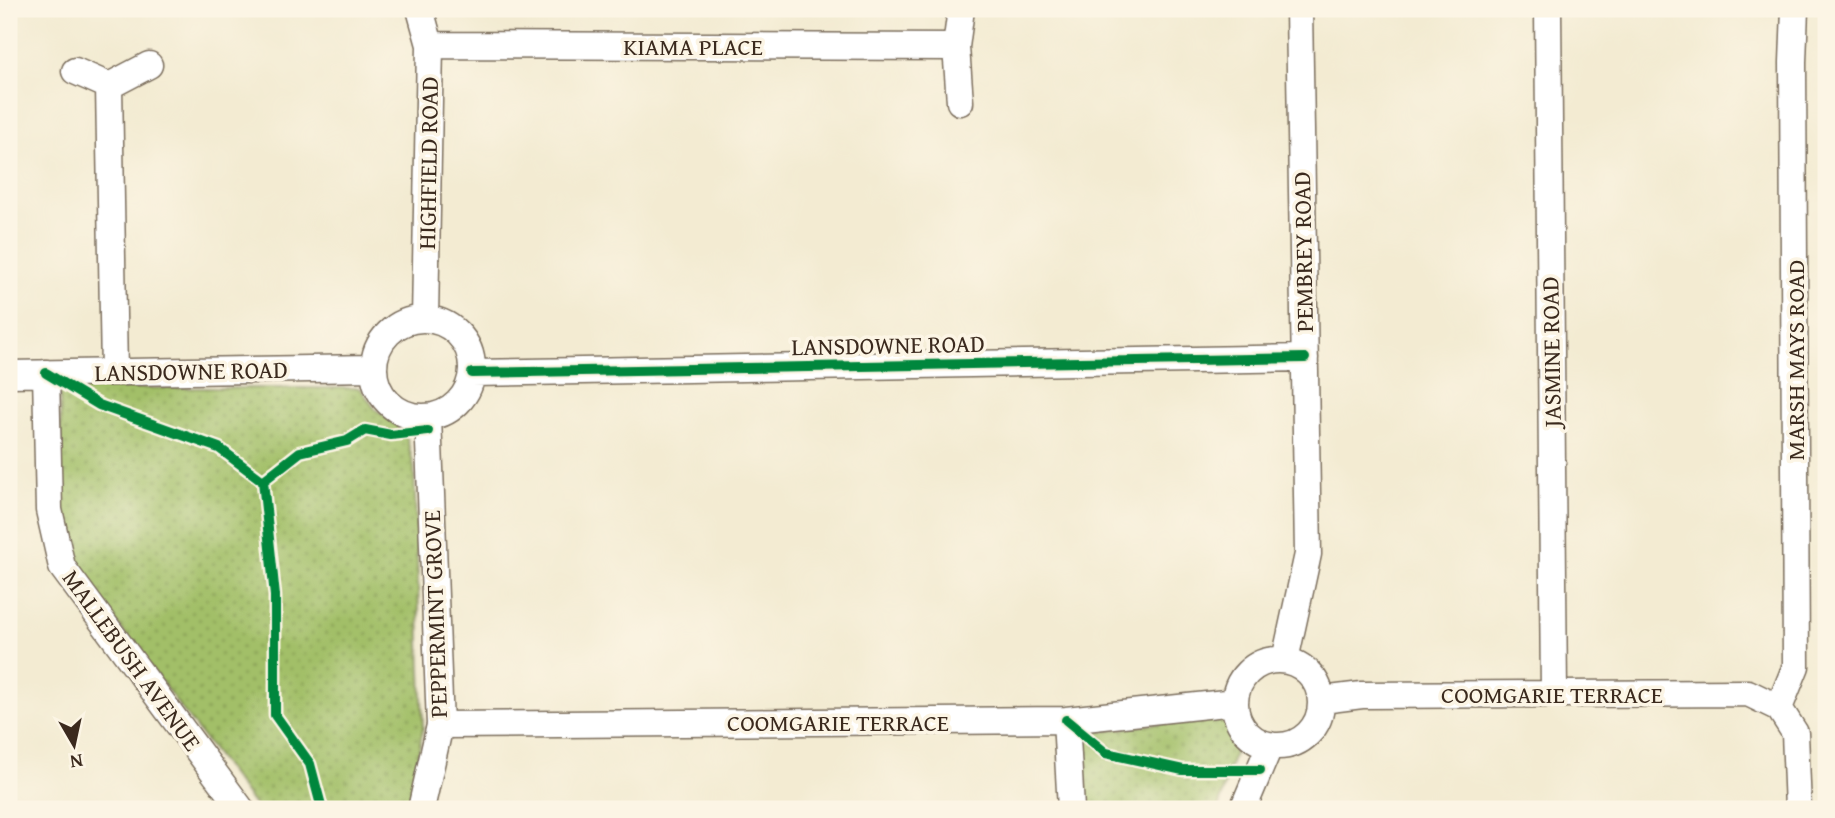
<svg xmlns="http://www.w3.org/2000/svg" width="1835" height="818" font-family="'Gentium Book Plus',serif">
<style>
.park{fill:url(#park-dots);stroke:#6e7442;stroke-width:2}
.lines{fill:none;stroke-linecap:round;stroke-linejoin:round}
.minor-casing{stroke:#7b6e5d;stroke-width:29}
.minor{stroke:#fff;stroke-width:26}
.cycleway-casing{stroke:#fcf5e5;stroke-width:15}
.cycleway{stroke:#00873e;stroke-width:10}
.labels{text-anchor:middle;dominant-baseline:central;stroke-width:7;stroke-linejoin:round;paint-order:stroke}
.street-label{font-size:24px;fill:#3b2a1e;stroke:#fcf5e5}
</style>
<defs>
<pattern id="park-dots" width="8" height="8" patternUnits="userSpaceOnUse" patternTransform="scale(1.75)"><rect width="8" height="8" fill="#a2bf67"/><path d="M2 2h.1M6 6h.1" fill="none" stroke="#859b54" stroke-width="1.8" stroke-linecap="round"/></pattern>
</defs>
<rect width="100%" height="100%" fill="#fcf5e5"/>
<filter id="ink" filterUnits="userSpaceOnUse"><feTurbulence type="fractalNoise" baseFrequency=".0143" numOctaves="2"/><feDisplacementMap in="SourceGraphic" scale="14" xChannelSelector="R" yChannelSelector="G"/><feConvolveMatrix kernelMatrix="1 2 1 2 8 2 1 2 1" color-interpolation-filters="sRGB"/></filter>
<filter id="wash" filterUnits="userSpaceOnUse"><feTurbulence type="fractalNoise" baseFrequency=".00686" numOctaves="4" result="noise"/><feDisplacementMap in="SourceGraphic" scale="28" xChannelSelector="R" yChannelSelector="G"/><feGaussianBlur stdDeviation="1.57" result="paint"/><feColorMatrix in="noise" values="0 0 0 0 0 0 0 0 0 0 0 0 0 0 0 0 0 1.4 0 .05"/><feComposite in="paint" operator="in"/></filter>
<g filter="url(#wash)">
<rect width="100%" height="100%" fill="#f3ebd2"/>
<path class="park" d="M60 388H360L375 409 405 431 414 467 423 728 410 801 405 809H257L72 563 62 509Z
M1223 714 1236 746 1218 809H1081L1078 735Z"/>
</g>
<g filter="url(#ink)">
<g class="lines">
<g class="minor-casing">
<path id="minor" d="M420 9 430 45 425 319
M1548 9 1554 694
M430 45 956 47
M75 71 109 86 149 65
M109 86 114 372
M960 102 956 47 961 9
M374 368a49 49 0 1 1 98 0a49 49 0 1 1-98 0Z
M46 373 49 510 62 567 241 809
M472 373 1305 358
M9 374 373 368
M1235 703a43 43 0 1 1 86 0a43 43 0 1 1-86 0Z
M1285 660 1308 554 1299 9
M1322 700 1362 695 1748 693 1779 708
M1779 708 1796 666 1793 62 1795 9
M1779 708 1795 733 1798 809
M1066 720 1071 809
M440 725 1066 720 1235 702
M421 809 440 725 428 417
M1243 809 1270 745"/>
</g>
<use href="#minor" class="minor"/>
<g class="cycleway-casing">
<path id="cycleway" d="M46 373 99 405 219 448 263 481 275 596V715L310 764 322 809
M472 373 1305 358
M263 481 300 452 347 441 365 430 391 435 428 431
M1066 720 1106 753 1183 770H1260"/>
</g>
<use href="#cycleway" class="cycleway"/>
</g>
</g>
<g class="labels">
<g class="street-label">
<text x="693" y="46">KIAMA PLACE</text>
<text transform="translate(428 163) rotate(-89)">HIGHFIELD ROAD</text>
<text transform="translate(1303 252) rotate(-91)">PEMBREY ROAD</text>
<text transform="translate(888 345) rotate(-1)">LANSDOWNE ROAD</text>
<text transform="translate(1551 352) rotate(-91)">JASMINE ROAD</text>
<text transform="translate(1795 360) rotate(-90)">MARSH MAYS ROAD</text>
<text transform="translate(191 371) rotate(-1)">LANSDOWNE ROAD</text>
<text transform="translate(435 614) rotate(-92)">PEPPERMINT GROVE</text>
<text transform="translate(132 660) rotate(54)">MALLEBUSH AVENUE</text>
<text x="1552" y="694">COOMGARIE TERRACE</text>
<text x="838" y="722">COOMGARIE TERRACE</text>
</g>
</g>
<rect width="1835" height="818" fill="none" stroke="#fcf5e5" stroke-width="35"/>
<g transform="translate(74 745) rotate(171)" stroke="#fcf5e5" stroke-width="5" paint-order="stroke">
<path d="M0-5L12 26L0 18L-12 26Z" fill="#3b2a1e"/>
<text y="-10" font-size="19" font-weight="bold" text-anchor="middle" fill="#3b2a1e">N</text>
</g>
</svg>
